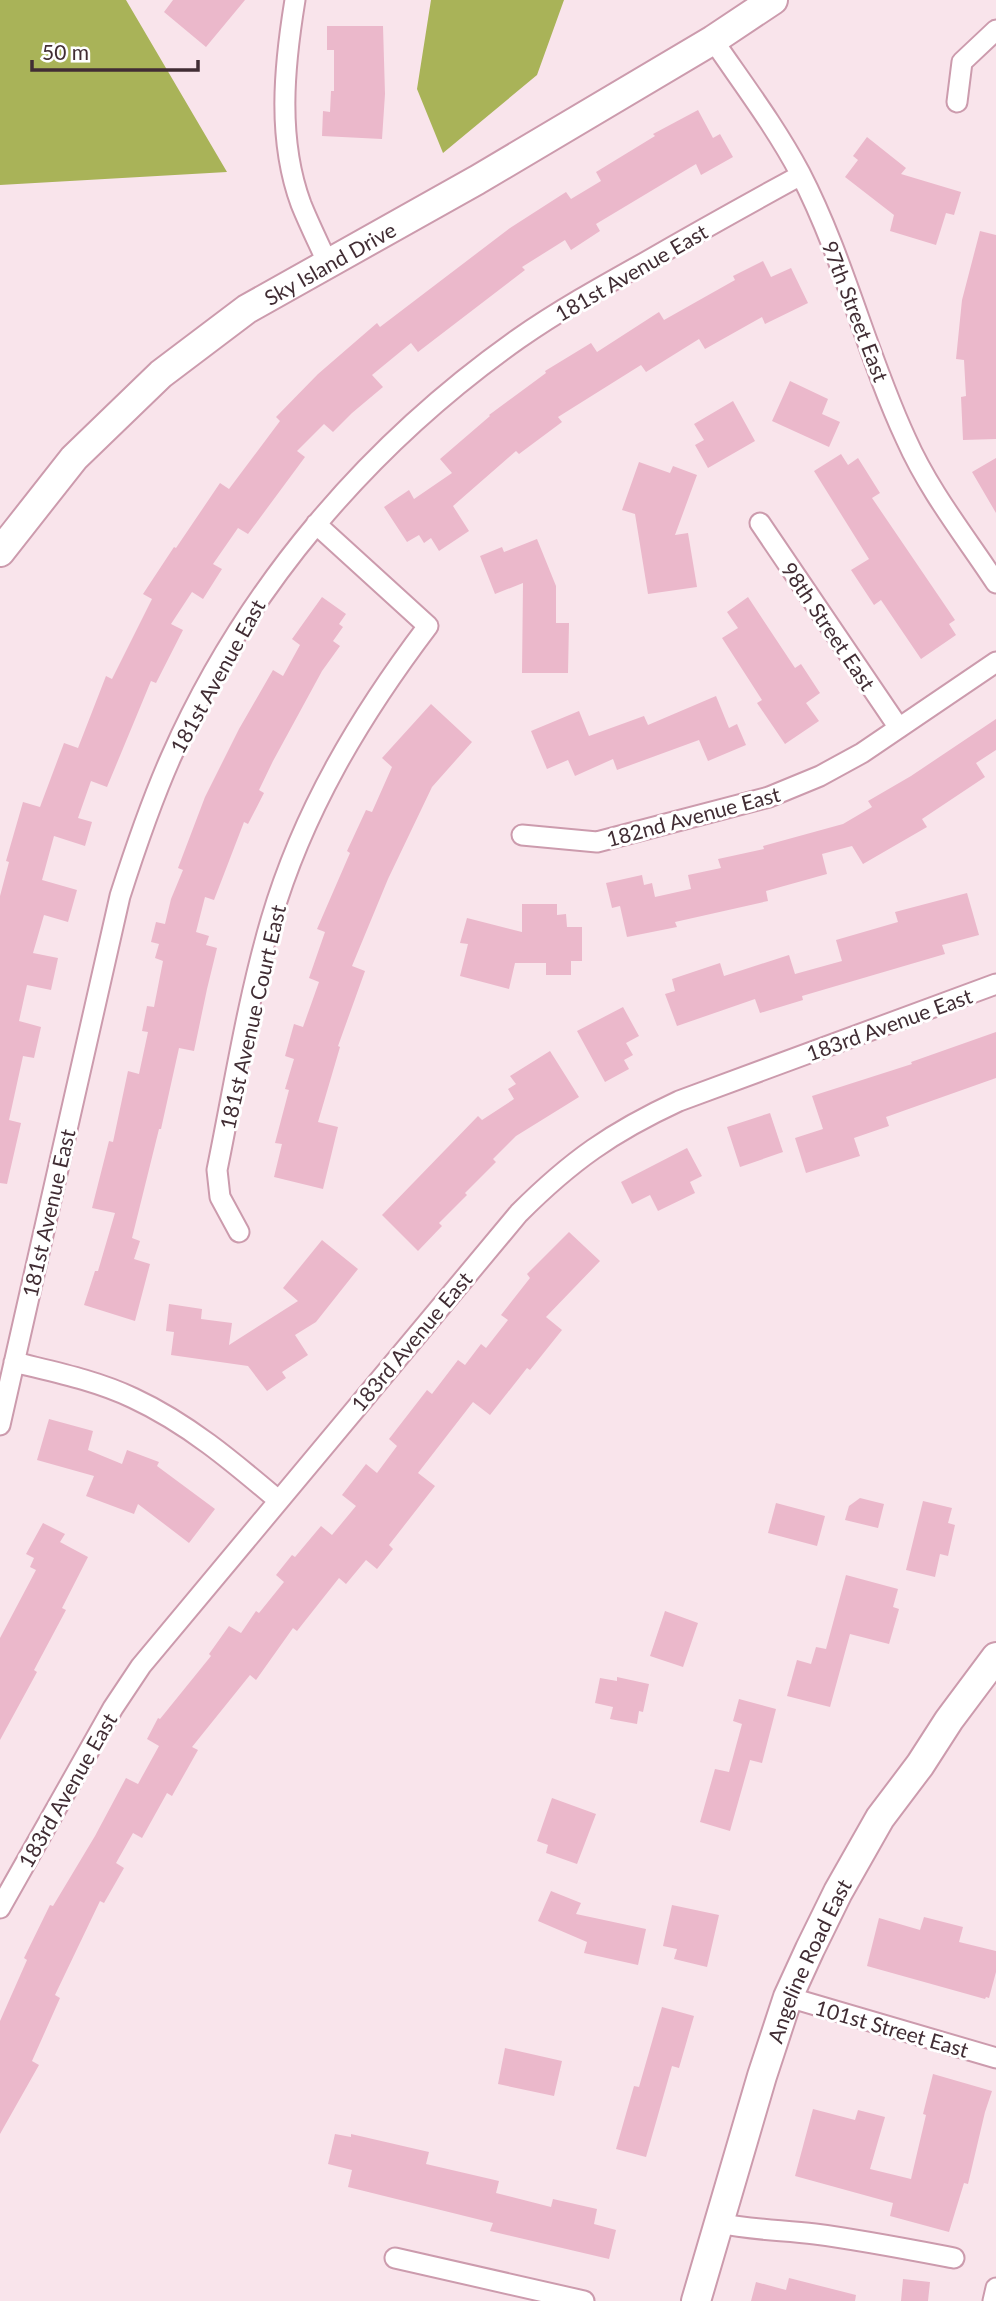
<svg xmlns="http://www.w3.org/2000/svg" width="996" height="2301" font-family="Lato,sans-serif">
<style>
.forest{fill:#a9b358}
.building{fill:#ebb8cb}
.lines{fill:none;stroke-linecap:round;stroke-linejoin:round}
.street-casing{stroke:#cc9bad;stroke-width:23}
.secondary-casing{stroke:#cc9bad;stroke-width:32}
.street{stroke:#fff;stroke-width:19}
.secondary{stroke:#fff;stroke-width:28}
.labels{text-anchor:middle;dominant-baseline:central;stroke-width:6;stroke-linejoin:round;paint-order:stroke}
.street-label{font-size:21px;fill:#412d34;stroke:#fff}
</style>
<rect width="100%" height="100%" fill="#f9e4eb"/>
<path class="forest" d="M0 0H126L227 172 0 185Z
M431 0H564L537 75 443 153 417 89Z"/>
<path class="building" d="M173 0H245L206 47 164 12Z
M327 26H383L385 94 382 139 322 136 323 111 330 112 331 91H334V50H327Z
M698 110 713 138 720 134 733 157 701 175 696 164 596 224 600 231 571 250 565 240 522 267 525 270 418 352 411 343 372 375 383 387 352 413 333 432 324 424 297 451 305 457 248 534 238 528 213 564 222 569 203 599 192 592 171 624 183 630 156 683 151 681 107 787 91 781 78 818 92 822 85 846 54 836 42 880 77 890 68 922 44 915 33 953 58 958 51 990 27 985 19 1021 41 1027 34 1058 23 1056 9 1120 21 1123 7 1184 0 1183V896L9 862 6 861 23 802 40 807 64 743 78 748 106 676 112 679 152 599 143 594 174 547 176 548 220 483 229 489 280 421 276 417 318 374 377 323 380 327 510 228 566 192 571 199 601 181 596 172 655 136 653 134Z
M867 137 906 168 901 174 961 192 954 215 946 213 936 245 890 231 894 215 845 177 858 160 853 156Z
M980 231 996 235V439L963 440 961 397 966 396 964 360 956 359 962 300Z
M763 261 771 277 791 268 808 303 765 324 762 317 705 349 699 339 646 372 641 365 558 417 562 422 519 454 516 451 453 506 469 531 439 551 431 538 424 543 419 535 407 542 384 507 409 490 414 499 452 473 440 459 490 416 489 415 546 373 545 371 591 343 597 352 659 312 664 320 735 280 733 276Z
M790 381 828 399 822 414 840 422 829 447 772 421Z
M733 401 755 441 708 468 695 445 704 440 694 424Z
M841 454 848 465 858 458 880 493 872 498 955 620 949 624 956 635 921 659 881 600 874 605 851 570 869 559 814 471Z
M996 458V513L972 472Z
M639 462 670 473 673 466 697 475 675 535 688 533 697 587 648 594 635 514 622 510Z
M537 539 556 586V623H569L568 673H522L523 583 495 594 480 556 502 547 504 552Z
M322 597 346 614 339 624 343 627 333 641 340 646 322 671 273 761 259 790 264 793 248 824 244 822 214 900 205 897 196 932 209 936 206 945 217 948 207 989 194 1051 179 1048 161 1129H159L132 1238 140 1241 134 1259 150 1264 135 1321 84 1305 95 1271H98L115 1213 92 1208 109 1141 113 1142 128 1071 139 1074 148 1032 142 1031 147 1006 154 1007 163 961 155 958 159 944 151 942 156 922 165 924 171 899 183 870 178 868 205 797 239 729 273 670 283 676 300 645 292 639Z
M748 597 795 668 801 664 820 693 806 703 819 721 785 744 757 703 762 700 722 638 738 628 727 612Z
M716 696 729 728 737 724 746 745 708 761 699 740 617 770 613 759 575 776 568 760 547 769 531 731 579 711 589 736 644 716 648 725Z
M431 704 472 742 432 787 388 879 352 966 365 971 338 1046 340 1047 318 1122 338 1127 323 1189 274 1177 282 1144 275 1143 289 1090 285 1089 294 1059 285 1056 294 1024 303 1027 319 982 309 978 325 932 317 929 350 853 347 851 366 810 372 812 392 767 382 758Z
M996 719V750L976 763 985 777 922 819 927 827 863 864 852 846 822 854 827 874 766 891 768 901 675 922 677 927 627 937 620 906 612 908 606 883 642 875 644 885 652 883 655 897 691 889 688 875 721 868 718 859 764 849 763 846 843 824 872 807 868 801 911 776Z
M967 893 979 935 942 945 945 954 802 996 803 1000 760 1013 755 999 677 1026 665 994 675 991 672 979 720 963 724 976 789 955 795 974 842 961 836 940 898 922 895 912Z
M522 904H557V915L566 914 567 927H582V961H571V975H546V963H515L509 989 460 976 468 944 460 943 467 918 522 932Z
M623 1007 639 1036 626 1043 633 1055 624 1060 629 1069 605 1082 577 1031Z
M996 1032V1078L886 1117 889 1126 854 1138 860 1156 806 1173 795 1138 823 1129 812 1096 912 1064 911 1062Z
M550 1051 579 1097 516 1136 493 1159 496 1162 465 1193 467 1195 439 1223 442 1226 418 1251 382 1215 478 1116 482 1120 514 1099 508 1089 516 1084 510 1076Z
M770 1113 783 1152 740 1167 727 1127Z
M687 1148 702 1176 690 1182 695 1193 658 1211 650 1195 632 1204 621 1182Z
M569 1232 600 1261 546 1317 562 1330 530 1370 527 1368 490 1415 473 1402 418 1473 435 1486 389 1545 393 1549 377 1569 366 1560 346 1584 339 1578 297 1631 293 1628 256 1680 250 1675 192 1747 198 1750 172 1796 167 1793 142 1838 133 1833 116 1863 124 1868 104 1903 100 1901 55 1995 60 1998 32 2061 39 2065 0 2134V2021L27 1960 24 1958 50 1905 53 1906 95 1836 126 1778 138 1784 159 1746 147 1739 158 1718 160 1719 211 1656 209 1654 229 1626 241 1633 256 1611 259 1613 284 1582 276 1575 292 1555 295 1557 321 1526 332 1535 356 1506 342 1495 366 1464 377 1473 397 1446 389 1439 427 1390 432 1394 458 1360 465 1365 481 1344 486 1348 508 1320 501 1315 530 1278 527 1274Z
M322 1240 358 1269 316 1322 295 1335 308 1355 282 1372 286 1378 267 1391 248 1366 171 1355 174 1332 166 1331 169 1304 202 1309 201 1319 232 1323 229 1345 298 1301 283 1288Z
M49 1419 93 1431 88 1450 122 1464 127 1450 159 1462 157 1466 215 1509 189 1543 138 1504 134 1514 86 1496 94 1476 37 1460Z
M860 1498 884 1504 878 1528 845 1520 849 1506Z
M923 1501 952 1508 948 1523 955 1525 948 1556 940 1554 935 1577 906 1570Z
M776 1503 825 1516 817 1546 768 1533Z
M43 1523 65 1534 60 1542 88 1557 62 1608 66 1610 34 1670 37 1672 0 1740V1638L36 1570 30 1567 34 1558 26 1554Z
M846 1575 898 1589 893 1607 899 1609 889 1644 850 1634 830 1707 787 1696 797 1660 811 1664 816 1647 826 1649Z
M665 1611 698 1623 683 1667 650 1656Z
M617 1677 649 1684 643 1712 639 1711 637 1724 610 1719 613 1707 595 1703 600 1678 617 1681Z
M739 1699 776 1709 762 1763 750 1760 730 1831 700 1822 715 1769 729 1772 742 1724 733 1721Z
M552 1798 596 1814 577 1864 546 1853 548 1845 537 1841Z
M551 1891 581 1903 576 1914 646 1929 638 1965 584 1953 587 1942 538 1921Z
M672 1905 719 1915 707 1967 674 1959 677 1949 663 1946Z
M924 1917 963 1927 959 1942 996 1951V1972L989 1998 986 1997 985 1999 867 1966 879 1918 920 1930Z
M662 2007 694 2016 679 2068 672 2066 646 2157 616 2149 634 2086 639 2087Z
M505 2048 562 2061 554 2096 498 2084Z
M933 2074 992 2091 985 2112 968 2184 964 2183 949 2232 890 2216 893 2203 795 2176 813 2109 855 2120 858 2110 885 2117 870 2169 911 2179 926 2115 923 2114Z
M335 2134 351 2137V2134L429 2152 426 2164 499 2181 496 2193 551 2207 553 2199 597 2209 594 2224 616 2230 609 2259 490 2231 493 2223 348 2187 352 2170 328 2164Z
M789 2278 856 2295 855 2301H751L756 2282 786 2290Z
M903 2279 930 2282 928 2301H901Z"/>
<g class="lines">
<g class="street-casing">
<path id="street" d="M295 0C284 67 277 139 301 204 309 224 319 244 328 264
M713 40C743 84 775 126 800 173 844 258 866 353 906 439 929 491 965 536 996 583
M957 102 962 62 996 30
M760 523 899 728
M522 835 597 842 769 797 820 776 862 753 996 662
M239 1232 220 1197 217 1170C234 1087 247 1002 271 920 303 811 360 716 428 626L316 524
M14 1362C54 1372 95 1380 133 1398 187 1423 232 1461 278 1500
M0 1425 120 896C135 849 151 802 171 757 245 589 368 445 518 339 558 311 601 287 644 263 696 233 748 204 801 175
M0 1908 113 1708 141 1666 519 1213C571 1161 612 1132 679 1101L996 984
M788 1997 996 2058
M718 2223C752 2230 781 2230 815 2234 861 2240 907 2249 954 2258
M395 2258 584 2301
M993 2301 996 2288"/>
</g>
<g class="secondary-casing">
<g id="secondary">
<path id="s1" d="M0 552 74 458 161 374 247 309 477 180 713 40 773 0"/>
<path id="s2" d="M696 2301 762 2076 788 1997 810 1949 838 1892 880 1818 920 1765 949 1720 996 1657"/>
</g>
</g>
<use href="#street" class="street"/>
<use href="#secondary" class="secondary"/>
</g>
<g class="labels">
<g class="street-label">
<text stroke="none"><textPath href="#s1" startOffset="443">Sky Island Drive</textPath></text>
<text transform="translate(631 272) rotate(-30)">181st Avenue East</text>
<text transform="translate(856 311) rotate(69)">97th Street East</text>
<text transform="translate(829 626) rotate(56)">98th Street East</text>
<text transform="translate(217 676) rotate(-61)">181st Avenue East</text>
<text transform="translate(693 816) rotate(-15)">182nd Avenue East</text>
<text transform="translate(252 1017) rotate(-77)">181st Avenue Court East</text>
<text transform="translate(889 1024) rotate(-20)">183rd Avenue East</text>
<text transform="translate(48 1213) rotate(-77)">181st Avenue East</text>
<text transform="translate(411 1341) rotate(-50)">183rd Avenue East</text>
<text transform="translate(67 1790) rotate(-60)">183rd Avenue East</text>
<text stroke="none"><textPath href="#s2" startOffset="359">Angeline Road East</textPath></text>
<text transform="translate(892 2028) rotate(16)">101st Street East</text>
</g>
</g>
<path d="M32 60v10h166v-10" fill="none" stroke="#412d34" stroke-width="3.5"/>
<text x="42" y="60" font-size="21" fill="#412d34" stroke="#ffffff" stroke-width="5" paint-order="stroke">50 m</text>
</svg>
